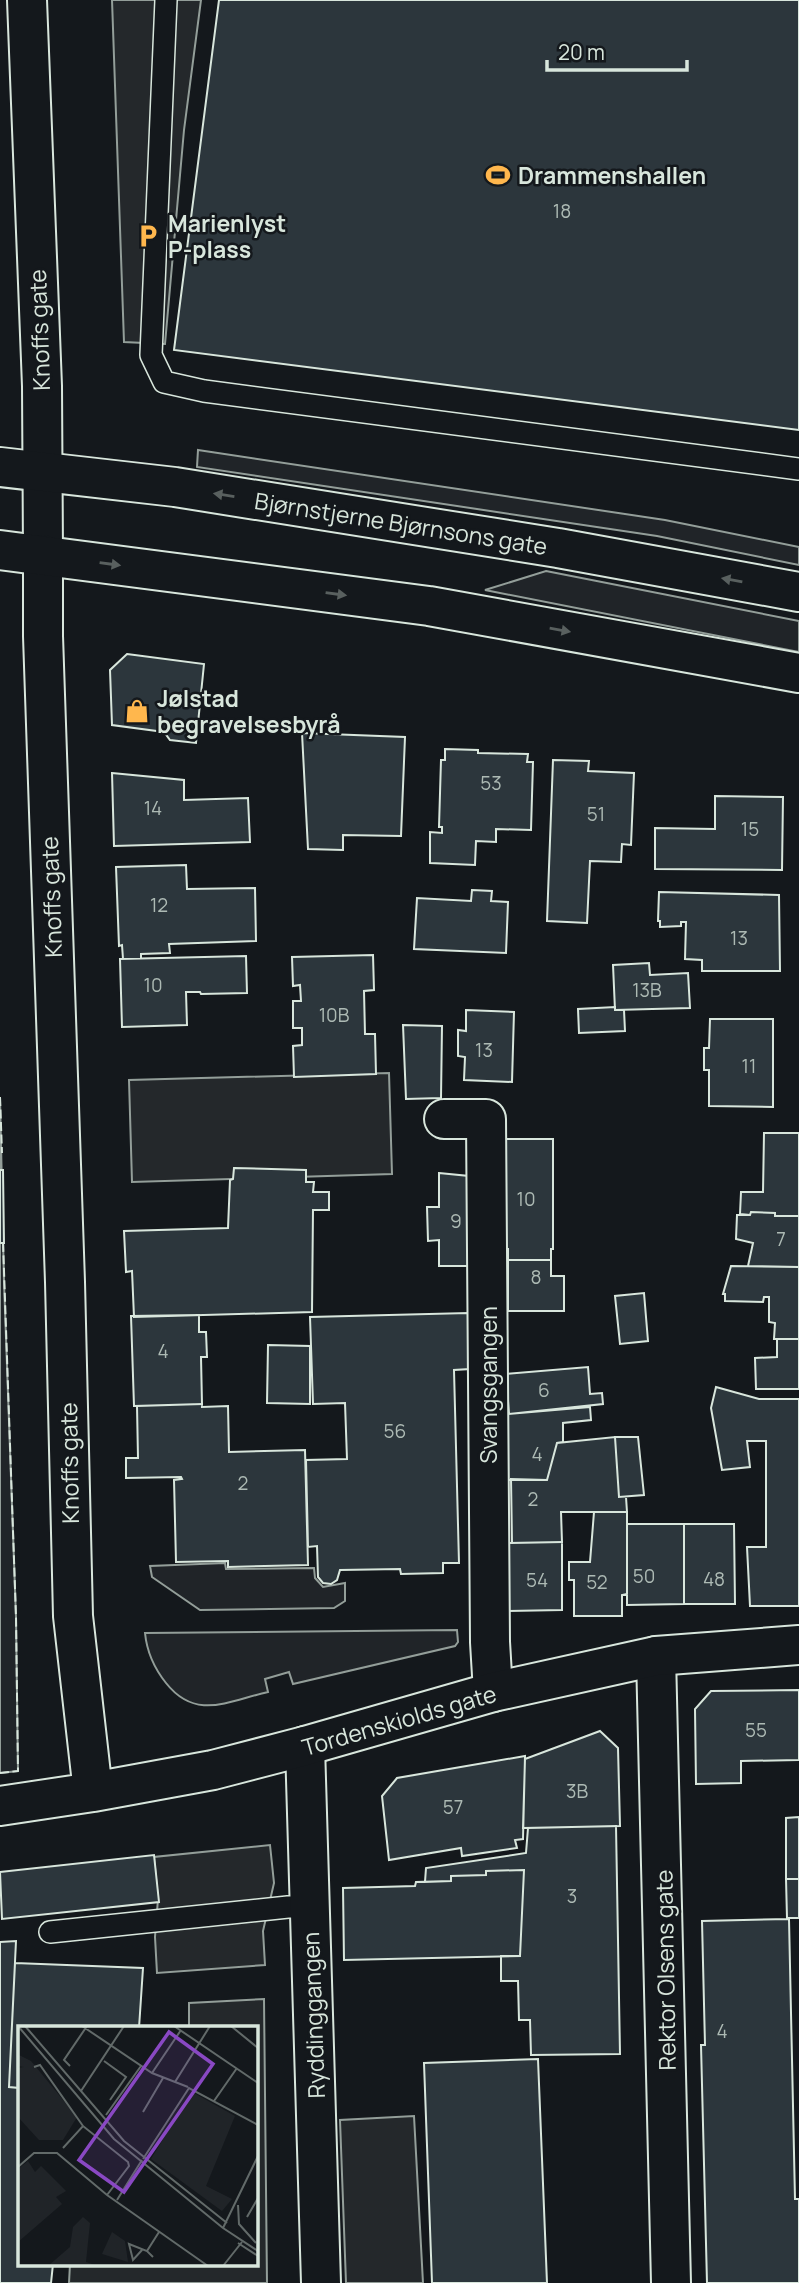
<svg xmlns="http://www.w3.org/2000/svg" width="799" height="2283" font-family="Manrope,sans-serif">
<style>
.green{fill:#202428;stroke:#939e99;stroke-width:2}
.parking{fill:#24282b;stroke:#939e99;stroke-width:2}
.building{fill:#2c363c;stroke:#d8e6dc;stroke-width:2}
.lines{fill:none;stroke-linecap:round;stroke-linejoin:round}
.lane-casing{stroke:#d8e6dc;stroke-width:24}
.street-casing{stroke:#d8e6dc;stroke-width:42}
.secondary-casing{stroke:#d8e6dc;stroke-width:42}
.primary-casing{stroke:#d8e6dc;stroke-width:42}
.lane{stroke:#14181c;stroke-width:21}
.street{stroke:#14181c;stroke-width:38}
.secondary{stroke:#14181c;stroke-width:38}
.primary{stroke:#14181c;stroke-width:38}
.fence{stroke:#d8e6dc;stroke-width:2;stroke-dasharray:9 3.5;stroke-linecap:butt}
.oneway{fill:#59605f}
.labels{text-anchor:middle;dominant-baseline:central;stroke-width:5;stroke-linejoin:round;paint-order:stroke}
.number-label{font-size:19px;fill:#adbab4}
.poi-label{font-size:23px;font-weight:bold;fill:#d8e6dc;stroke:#14181c;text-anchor:start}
.street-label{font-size:23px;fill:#d8e6dc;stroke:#14181c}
.inset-road{fill:none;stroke:#626a69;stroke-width:2}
.view{fill:#8948c3;fill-opacity:0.15;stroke:#8948c3;stroke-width:3.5}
.inset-edge{fill:none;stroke:#d8e6dc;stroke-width:3.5}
</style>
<rect width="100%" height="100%" fill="#14181c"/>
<path class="green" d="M198 450 665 520 799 547V565L657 536 197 467Z
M546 571 799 621V652L485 590Z
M0 1097 4 1282 16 1617 18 1771 0 1773Z
M225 1563 226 1569 314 1568 315 1578 323 1587 345 1583V1601L334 1608 200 1610 152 1577 150 1566Z
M457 1630 458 1642 455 1646 293 1684 289 1672 265 1679 268 1692C228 1701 196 1721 166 1683 154 1668 147 1653 145 1633Z"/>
<path class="parking" d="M112 0H201L184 130 165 344 124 342Z
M389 1073 392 1174 132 1182 129 1080Z
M270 1845 274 1883 263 1931 265 1965 157 1973 155 1937 158 1899 154 1857Z
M264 1999 267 2283H69L70 2264H256V2028L189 2027V2003Z
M414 2116 423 2283H346L340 2120Z"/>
<path class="building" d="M219 0H799V430L174 350Z
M127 654 204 664 196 743 170 740 164 732 112 725 110 670Z
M302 733 405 737 401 836 343 835V850L308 849Z
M445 749 478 750V753L528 754 527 762H533L531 830 496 829V842L476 841 475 865 430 863V832L442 833V827H439L441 760H445Z
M553 760 589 761 588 771 634 773 631 845 622 844 621 862 590 861 587 923 547 921Z
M112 773 184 780V800L248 798 250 842 114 846Z
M715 796 783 797 782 870 655 869V828L715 829Z
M186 865 187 889 255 888 256 941 169 944 170 953 141 954V959H123L122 945 119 946 116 867Z
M472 890 492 891 491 901 508 902 506 953 414 949 417 898 471 901Z
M659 892 779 895 780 971H702V960L685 959 686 922H681V926L660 927V921H658Z
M373 955 374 990 364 991 365 1034H375L376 1074 294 1077 293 1046 302 1045V1028H293V1001H301L300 985 293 986 292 957Z
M246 956 247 993 201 994 200 992H186L187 1025 122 1027 120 959Z
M649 963 650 975 688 973 690 1008 615 1010 613 965Z
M615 1007V1010H624L625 1031 579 1033 578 1009Z
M466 1010 514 1012 512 1082 464 1080 465 1057 458 1056V1030L466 1031Z
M710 1019H773V1107L709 1106V1070H704V1048H709Z
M403 1025 442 1026 441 1098 406 1099Z
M764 1133H799V1216H775V1213L751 1212 750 1215 740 1214 741 1192H763Z
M500 1139H553V1249H551V1260H508V1249H500Z
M234 1168 306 1170V1182H314L313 1192H329V1210H313L312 1312 134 1317 132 1271 126 1272 124 1231 228 1228 230 1180 233 1179Z
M0 1170H3L4 1243H0Z
M439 1173 479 1177 480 1266H439V1240L428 1241 427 1207H439Z
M751 1212 775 1213V1216H799V1267L748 1266 753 1243 736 1239 737 1215H750Z
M508 1260H551V1276H564V1311H508Z
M731 1266 799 1267V1339H774L775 1323 769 1322V1297H764L763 1302 725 1301V1294H723Z
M644 1293 648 1341 620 1344 615 1296Z
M468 1313 470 1369 454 1370 459 1563H443V1573L401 1574 400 1569 340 1570 337 1580 331 1584 323 1583 318 1577 317 1546 308 1547 306 1460 347 1459 345 1403 313 1404 310 1317Z
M199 1315V1332H206L207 1357H201L202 1404 134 1406 131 1316Z
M777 1339H799V1389H756L755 1358 777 1357Z
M268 1345 310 1346V1404L267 1403Z
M588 1367 590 1394 602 1393 603 1404 509 1414 506 1374Z
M716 1387 759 1399H799V1606H750L747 1547H766V1441H747L750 1467 722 1470 711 1408Z
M202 1404V1407L228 1406 229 1452 305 1450 308 1565 228 1567V1561L176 1562 174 1480 182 1479 181 1477 126 1478V1458H138L137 1406Z
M590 1407 591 1420 563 1423V1442L557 1443 547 1480H508L507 1414Z
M615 1437 619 1497H626L627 1512H561L562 1542 512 1543 511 1479 547 1480 557 1443Z
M615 1437H638L644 1495 619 1497Z
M594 1512H627V1594L622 1595V1616H574V1580H569V1562H590Z
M627 1524H684V1604L627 1605Z
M684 1524H734L735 1604H684Z
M562 1542V1610L508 1611 507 1543Z
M799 1690V1760L741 1761V1783L696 1784 695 1709 711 1691Z
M600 1731 618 1748 620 1826 523 1828 525 1759Z
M525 1756 523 1839 515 1840 517 1848 462 1856 461 1848 389 1860 382 1796 397 1778Z
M799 1817V1879H786V1818Z
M616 1826 620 2054 531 2055 530 2020H519L518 1981H501V1956H520L524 1870 486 1871V1875L451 1876V1881L425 1882 426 1868 526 1853 528 1828Z
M154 1855 159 1902 2 1919 0 1872Z
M524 1870 520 1956 344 1960 343 1888 415 1886 416 1882 451 1881V1876L486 1875V1871Z
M786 1879H799V1918H787Z
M789 1919 795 2199H799V2283H707L701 2045H705L702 1921Z
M16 1941 9 2087 19 2088V2264H53L51 2283H0V1942Z
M15 1963 143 1968 139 2028H19V2088L9 2087Z
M538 2059 547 2283H432L424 2063Z"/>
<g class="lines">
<g class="lane-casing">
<path id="lane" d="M166 0 151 355 164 382 204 391 799 469
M50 1932 288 1907H310"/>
</g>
<g class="street-casing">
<path id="street" d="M27 0 42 386 43 554
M444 1119H486L490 1642 493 1692
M656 1656 671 2283
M305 1746 321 2283"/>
</g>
<g class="secondary-casing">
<path id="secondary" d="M43 554V636L65 1282 73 1616 93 1792
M0 1806 93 1792 213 1770 305 1746 493 1692 656 1656 799 1645"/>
</g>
<g class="primary-casing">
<path id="primary" d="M0 467 175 487 558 548 799 592
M0 550 429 606 799 673"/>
</g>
<use href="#lane" class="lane"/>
<use href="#street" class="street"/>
<use href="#secondary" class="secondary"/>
<use href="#primary" class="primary"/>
<path class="fence" d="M0 1097 2 1153
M0 1773 18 1771 16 1617 3 1242"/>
</g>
<defs><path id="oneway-solid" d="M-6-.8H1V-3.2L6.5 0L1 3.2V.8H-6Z" transform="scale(1.75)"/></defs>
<g class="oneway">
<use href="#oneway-solid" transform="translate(224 495) rotate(-171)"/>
<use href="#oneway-solid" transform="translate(110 564) rotate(8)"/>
<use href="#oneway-solid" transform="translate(732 580) rotate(-170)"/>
<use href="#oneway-solid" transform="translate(336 594) rotate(8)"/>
<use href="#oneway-solid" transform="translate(560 630) rotate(10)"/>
</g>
<defs>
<g id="stadium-bare" transform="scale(1.89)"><path d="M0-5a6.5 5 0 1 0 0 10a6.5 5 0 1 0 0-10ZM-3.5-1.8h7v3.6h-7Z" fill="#ffb74d" stroke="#14181c" stroke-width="2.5" paint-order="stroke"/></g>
<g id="parking-bare" transform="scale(1.89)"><path d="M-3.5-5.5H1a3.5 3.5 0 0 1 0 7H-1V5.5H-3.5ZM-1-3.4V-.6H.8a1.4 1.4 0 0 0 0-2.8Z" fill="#ffb74d" stroke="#14181c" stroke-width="2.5" paint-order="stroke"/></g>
<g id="shop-bare" transform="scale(1.89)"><path d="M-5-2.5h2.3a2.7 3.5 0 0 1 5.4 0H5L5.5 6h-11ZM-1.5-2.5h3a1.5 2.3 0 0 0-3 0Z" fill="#ffb74d" stroke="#14181c" stroke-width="2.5" paint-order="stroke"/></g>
</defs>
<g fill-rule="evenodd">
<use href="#stadium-bare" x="498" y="175"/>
<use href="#parking-bare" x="148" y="236"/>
<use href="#shop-bare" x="137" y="711"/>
</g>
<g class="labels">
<g class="number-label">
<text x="562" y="211">18</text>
<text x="491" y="783">53</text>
<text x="153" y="808">14</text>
<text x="596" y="814">51</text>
<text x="750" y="829">15</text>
<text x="159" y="905">12</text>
<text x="739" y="938">13</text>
<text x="153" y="985">10</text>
<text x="647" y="990">13B</text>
<text x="334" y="1015">10B</text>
<text x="484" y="1050">13</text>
<text x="749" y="1066">11</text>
<text x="526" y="1199">10</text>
<text x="456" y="1221">9</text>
<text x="781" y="1239">7</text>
<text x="536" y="1277">8</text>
<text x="163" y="1351">4</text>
<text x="544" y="1390">6</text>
<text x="395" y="1431">56</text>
<text x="537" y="1454">4</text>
<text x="243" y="1483">2</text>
<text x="533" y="1499">2</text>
<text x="644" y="1576">50</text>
<text x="714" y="1579">48</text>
<text x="537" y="1580">54</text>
<text x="597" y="1582">52</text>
<text x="756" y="1730">55</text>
<text x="577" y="1791">3B</text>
<text x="453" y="1807">57</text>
<text x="572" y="1896">3</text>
<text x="722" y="2031">4</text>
</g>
<g class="poi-label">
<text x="518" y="175">Drammenshallen</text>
<text x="168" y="223">Marienlyst<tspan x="168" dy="26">P-plass</tspan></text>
<text x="157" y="698">Jølstad<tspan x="157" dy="26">begravelsesbyrå</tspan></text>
</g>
<g class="street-label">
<text transform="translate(39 330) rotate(-92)">Knoffs gate</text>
<text transform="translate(401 523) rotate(9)">Bjørnstjerne Bjørnsons gate</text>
<text transform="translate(51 897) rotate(-92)">Knoffs gate</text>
<text transform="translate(488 1385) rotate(-90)">Svangsgangen</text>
<text transform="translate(69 1463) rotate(-91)">Knoffs gate</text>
<text transform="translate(399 1720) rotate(-16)">Tordenskiolds gate</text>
<text transform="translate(665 1970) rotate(-91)">Rektor Olsens gate</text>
<text transform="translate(313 2015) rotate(-92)">Ryddinggangen</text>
</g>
</g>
<g transform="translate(18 2026)">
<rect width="240" height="240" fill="#14181c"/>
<path d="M1 29 13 35 59 91 45 114H21L0 91V42L6 41 0 40ZM174 66 217 90 188 160 214 173 204 185 133 133ZM10 135 17 146 23 140 48 165 38 171 44 178 0 216V143ZM65 191 72 197 68 236 80 240H30L52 221 55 201ZM94 206 107 215 110 236 84 228Z" fill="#202428"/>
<path class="inset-road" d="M0 0 96 113 205 202M7 0 106 115 209 197M64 0 134 47 170 61M156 0 240 57M213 0 240 22M86 35 108 51 92 74M52 40 46 34 69 0M16 41 22 39 65 100M134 47 163 4M157 56 192 0M63 65 106 0M196 75 219 42M125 86 145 52M88 89 123 40M45 122 65 100 110 136 111 140 89 169M125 133 171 62 240 99M0 141 16 127H39L89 169 190 240M99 174 124 134M220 179 221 198 238 217M229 191 240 172M205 202 240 130M205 202 240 225M220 217 240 230M124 224 115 234 111 218 129 225 135 231M129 225 141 206M205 240 224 216"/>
<path class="view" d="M151 6 195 38 106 166 61 134Z"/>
<rect width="240" height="240" class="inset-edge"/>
</g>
<path d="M547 60v10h140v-10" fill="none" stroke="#d8e6dc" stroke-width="3.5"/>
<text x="558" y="60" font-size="21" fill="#d8e6dc" stroke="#14181c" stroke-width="5" paint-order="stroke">20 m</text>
</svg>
